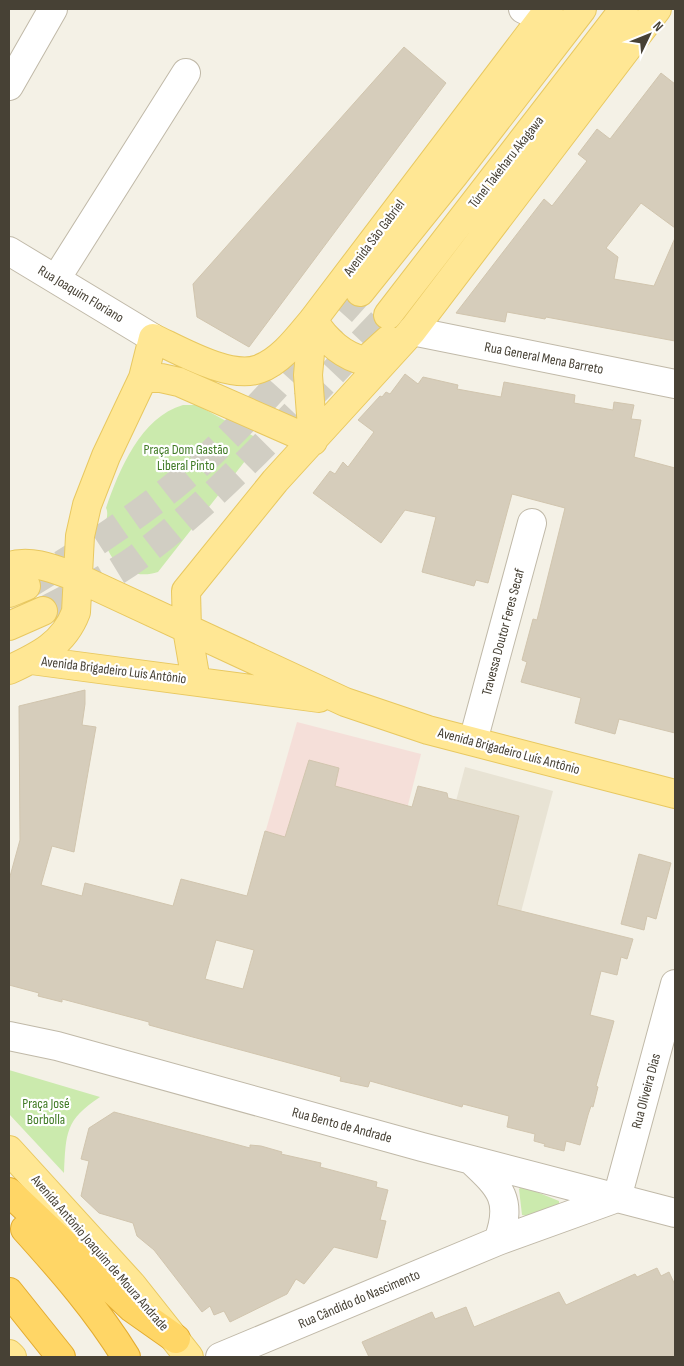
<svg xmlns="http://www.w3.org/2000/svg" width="684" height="1366" font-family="'Sofia Sans Condensed',sans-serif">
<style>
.residential{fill:#e8e3d4}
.medical{fill:#f5dfd9}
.green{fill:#cbeaad}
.building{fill:#d6cdbb;stroke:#d1c5ae;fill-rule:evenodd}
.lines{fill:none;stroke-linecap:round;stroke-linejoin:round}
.major-tunnel{stroke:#d1cec3;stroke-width:28;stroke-dasharray:28 14;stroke-linecap:butt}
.minor-casing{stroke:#c0b9a8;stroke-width:30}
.major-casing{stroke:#e8c860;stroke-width:30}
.highway-casing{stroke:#e3ac31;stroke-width:30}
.minor{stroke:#fff;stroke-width:28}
.major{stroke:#ffe794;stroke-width:28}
.highway{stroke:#ffd666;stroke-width:28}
.labels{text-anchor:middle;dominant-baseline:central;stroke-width:4.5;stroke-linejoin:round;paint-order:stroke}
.street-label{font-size:14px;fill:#474135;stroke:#fff}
.park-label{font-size:14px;fill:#417b26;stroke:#fff}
</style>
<rect width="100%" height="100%" fill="#f4f1e6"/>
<path class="residential" d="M465 767 553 791 507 965 419 941Z"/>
<path class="medical" d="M297 722 421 754 376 930 249 889Z"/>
<path class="green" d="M183 405H197L255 437 256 447 158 572C131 581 107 563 104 535 103 527 110 515 106 508 119 470 141 417 183 405Z
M9 1070 100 1097C65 1120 66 1133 64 1173L9 1114Z
M522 1186 559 1201V1204L528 1216 522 1215 519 1189Z"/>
<path class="building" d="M404 47 446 83 249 347 197 317 193 284Z
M661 73 675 84V228L641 203 606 248 618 257 614 279 654 286 675 238V341L546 317 545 319 507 312 505 322 456 313 544 199 552 206 587 161 578 154 597 129 610 139Z
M405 374 418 384 423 377 458 385 457 389 501 397 504 382 575 395 574 403 613 410 614 402 634 405 631 419 641 420 634 457 675 468V733L619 719 615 734 575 723 581 698 521 682 527 662 522 660 533 619 537 620 565 508 512 494 488 583 476 580 474 586 422 572 436 517 405 510 381 543 313 493 330 471 335 474 343 462 348 467 374 432 358 420 380 396 382 397 386 392 390 394Z
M85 690V704L82 725 96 727 74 852 52 846 41 885 82 896 85 883 173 906 181 879 247 896 265 831 285 837 309 760 339 768 335 786 412 807 418 786 447 793 448 798 519 816 497 905 633 939 627 959 621 957 617 975 601 971 590 1015 614 1021 596 1086 598 1087 593 1107 591 1106 588 1115 580 1145 566 1141 564 1151 544 1146 545 1144 534 1141 535 1134 507 1127 509 1116 463 1104 462 1107 370 1081 368 1087 340 1081 341 1077 189 1036 149 1025V1022L62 999V1002L38 996 39 993 9 985V880L20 840 19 706ZM216 940 254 950 243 989 205 979Z
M639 854 671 863 656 919 647 916 644 930 621 924Z
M114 1112 250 1148V1145L261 1146 282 1152 281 1154 321 1163 320 1167 377 1182 376 1187 388 1190 380 1220 386 1221 377 1258 334 1247 304 1284 296 1279 287 1294 230 1322 224 1311 214 1315 210 1306 202 1312 154 1250 137 1236 133 1223 99 1213 81 1196 89 1161 81 1159 89 1128Z
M657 1268 661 1276 669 1272 675 1285V1357H369L362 1342 432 1312 435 1319 466 1307 474 1327 559 1292 566 1305 635 1274 637 1277Z"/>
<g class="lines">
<path class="major-tunnel" d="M26 586C80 553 132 521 180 481 247 425 302 356 360 292
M43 611C75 594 109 578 138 557 231 488 308 397 388 315"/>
<g class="minor-casing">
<path id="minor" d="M523 9 542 18
M9 86 53 9
M9 251 153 338
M56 279 186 73
M412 331 675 384
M473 741 532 523
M9 1036 57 1046 422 1147 675 1213
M471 1160C501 1188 513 1200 498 1241
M617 1198 675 984
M220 1357 498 1241 617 1198"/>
</g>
<g class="major-casing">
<path id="major" d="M360 292 454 175 582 9
M388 315 624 9
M313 320C325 339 342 356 365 361L388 340
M313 320 308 375 313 441
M143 378H161L179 382 313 441
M9 566C32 559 54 569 76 577L345 702 428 730 675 794
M9 593 26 586
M9 626 43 611
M31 660 319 698
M9 670C39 656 64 644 76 612L80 536 87 505 106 456 143 378 153 338C179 350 230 380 259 369 281 361 298 338 313 320L549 9
M196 681 187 629 186 591 275 481 412 331 657 9
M9 1150 132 1285 189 1357
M9 1354 12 1357"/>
</g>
<g class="highway-casing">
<path id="highway" d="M9 1192 132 1308 176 1339
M25 1229C62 1270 97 1310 126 1357
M9 1292 61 1357"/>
</g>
<use href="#minor" class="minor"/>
<use href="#major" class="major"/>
<use href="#highway" class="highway"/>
</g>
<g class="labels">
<g class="street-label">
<text transform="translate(506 162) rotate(-52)">Túnel Takeharu Akagawa</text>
<text transform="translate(374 238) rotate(-53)">Avenida São Gabriel</text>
<text transform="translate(81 294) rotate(31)">Rua Joaquim Floriano</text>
<text transform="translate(544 358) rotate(11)">Rua General Mena Barreto</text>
<text transform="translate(503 632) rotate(-75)">Travessa Doutor Feres Secaf</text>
<text transform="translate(114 670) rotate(7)">Avenida Brigadeiro Luís Antônio</text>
<text transform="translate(509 751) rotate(15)">Avenida Brigadeiro Luís Antônio</text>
<text transform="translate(646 1091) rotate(-75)">Rua Oliveira Dias</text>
<text transform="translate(342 1125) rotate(15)">Rua Bento de Andrade</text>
<text transform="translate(100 1253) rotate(49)">Avenida Antônio Joaquim de Moura Andrade</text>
<text transform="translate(359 1299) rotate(-23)">Rua Cândido do Nascimento</text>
</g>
<g class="park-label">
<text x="186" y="449">Praça Dom Gastão<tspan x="186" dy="16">Liberal Pinto</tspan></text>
<text x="46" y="1103">Praça José<tspan x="46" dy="16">Borbolla</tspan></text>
</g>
</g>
<rect width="684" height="1366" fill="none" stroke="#474135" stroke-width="20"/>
<g transform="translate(649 35) rotate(47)" stroke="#ffffff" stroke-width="4" paint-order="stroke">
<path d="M0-4L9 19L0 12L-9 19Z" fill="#474135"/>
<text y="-8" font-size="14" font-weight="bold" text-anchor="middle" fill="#474135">N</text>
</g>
</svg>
